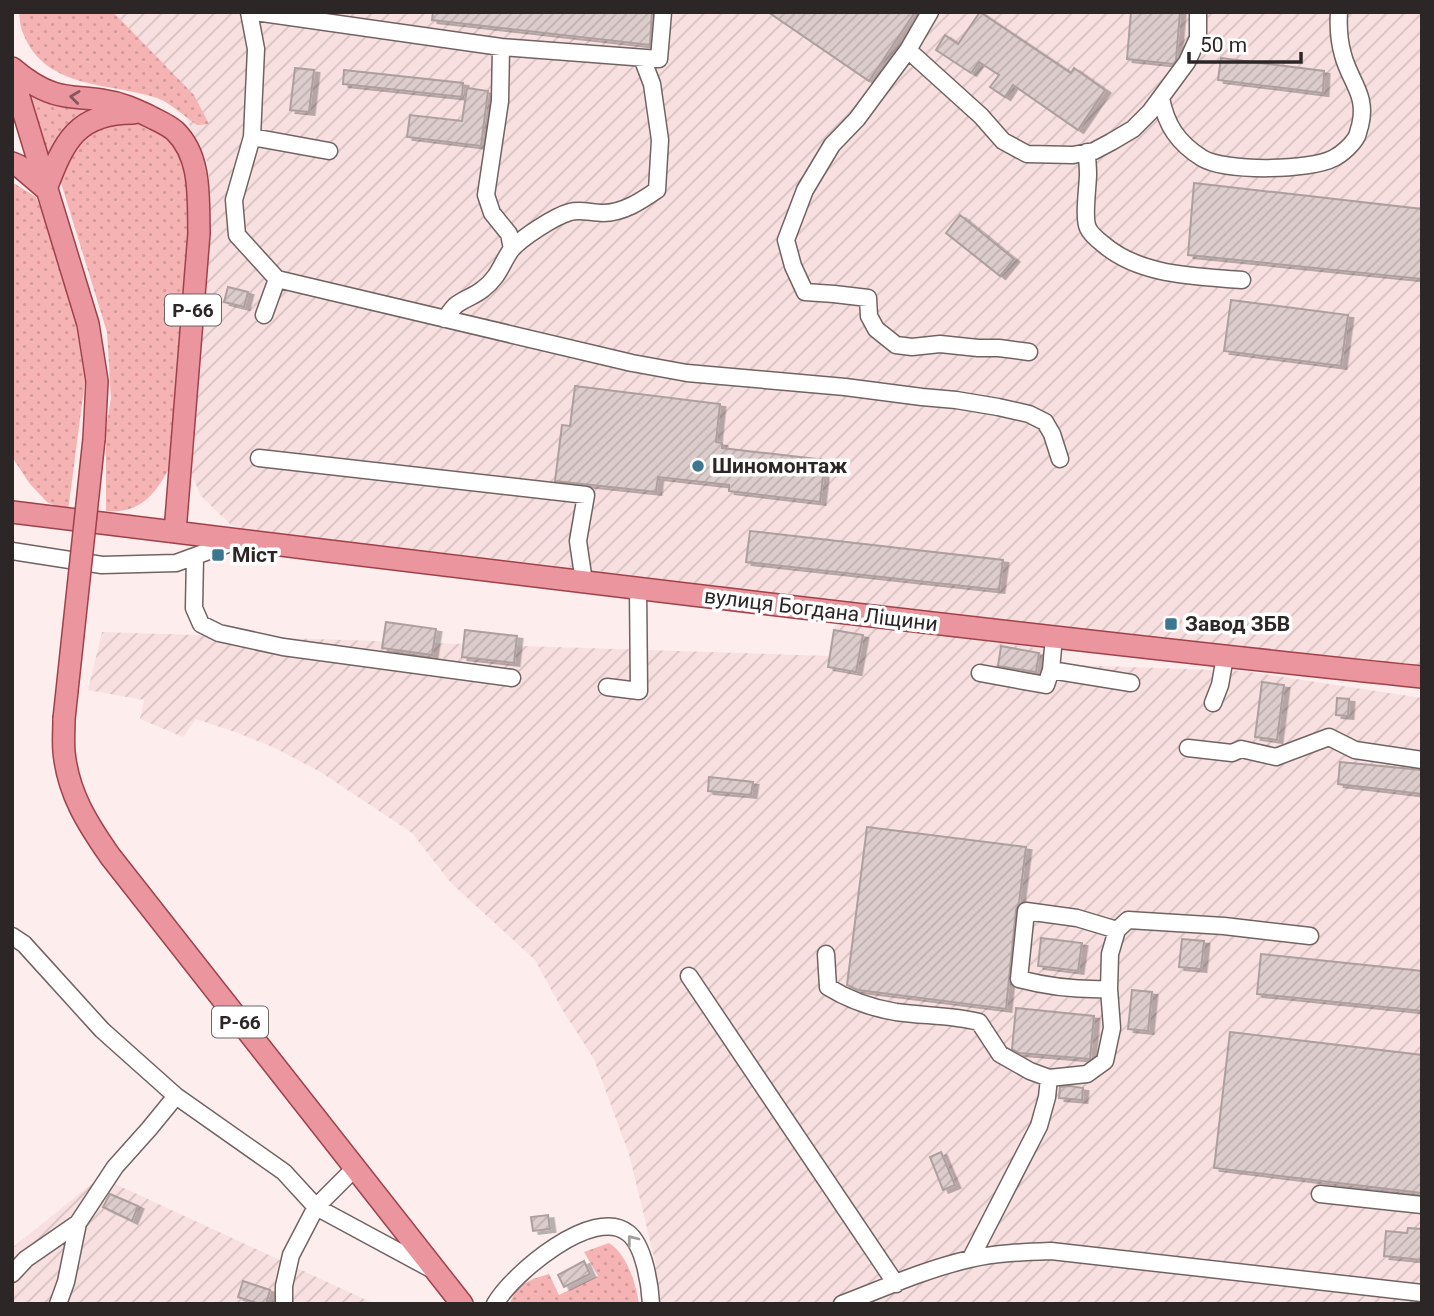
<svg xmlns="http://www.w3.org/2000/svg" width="1434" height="1316" font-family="Roboto,sans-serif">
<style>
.industrial{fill:url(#industrial-furrows)}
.grass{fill:url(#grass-dots)}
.building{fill:url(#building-hatch);stroke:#ae9f9f;stroke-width:2;filter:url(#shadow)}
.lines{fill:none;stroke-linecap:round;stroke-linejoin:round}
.minor-casing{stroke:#716363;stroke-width:19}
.major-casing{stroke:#9f414a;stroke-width:24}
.minor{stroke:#fff;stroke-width:16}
.major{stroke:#eb959e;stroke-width:21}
.major-bridge-casing{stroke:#9f414a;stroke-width:24;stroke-linecap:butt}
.major-bridge{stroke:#eb959e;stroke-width:21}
.oneway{stroke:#82585c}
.oneway2{stroke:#a09d9d}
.poi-dot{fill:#3c768f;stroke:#fff;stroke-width:2.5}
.labels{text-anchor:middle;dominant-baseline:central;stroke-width:7;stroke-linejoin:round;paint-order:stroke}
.shield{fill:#fff;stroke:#6b6767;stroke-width:2}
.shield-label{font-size:19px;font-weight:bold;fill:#2c2626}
.poi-label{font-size:21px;font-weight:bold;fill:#2c2626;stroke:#fff;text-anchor:start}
.street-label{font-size:21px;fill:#2c2626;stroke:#fff}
</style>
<defs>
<pattern id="industrial-furrows" width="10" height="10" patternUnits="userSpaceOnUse" patternTransform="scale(1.75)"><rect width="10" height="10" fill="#f9e0e0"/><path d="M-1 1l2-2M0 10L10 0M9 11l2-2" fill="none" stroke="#d6c0c0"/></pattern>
<pattern id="grass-dots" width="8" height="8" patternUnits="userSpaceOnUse" patternTransform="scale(1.75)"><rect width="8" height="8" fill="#f5b3b3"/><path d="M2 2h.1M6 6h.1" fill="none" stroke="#d29a9a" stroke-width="1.8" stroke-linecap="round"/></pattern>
<pattern id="building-hatch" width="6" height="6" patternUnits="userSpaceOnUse" patternTransform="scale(1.75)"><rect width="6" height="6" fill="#dccdcc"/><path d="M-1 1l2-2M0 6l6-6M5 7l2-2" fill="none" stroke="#bdb0af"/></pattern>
<filter id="shadow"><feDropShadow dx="5.5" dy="3" stdDeviation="0" flood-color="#0004"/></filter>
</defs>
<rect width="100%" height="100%" fill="#fdeded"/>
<path class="industrial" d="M113 12H1422V669L805 598 550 565 245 530 231 525 201 496 192 476 189 451 206 271 210 192 208 164 186 118 180 95H193Z
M836 621 1044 649 1042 664 1243 671 1422 698V1304H658L655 1261 629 1154 594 1059 563 1011 535 960 451 883 412 833 322 773 275 748 238 733 196 719 183 737 140 719 144 700 88 690 102 632 829 656Z
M100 1177 375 1304H12V1248Z"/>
<path class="grass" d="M19 12H113L194 95 209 124 197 125C185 117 171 103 157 98 109 82 45 90 23 33 20 27 20 19 19 12Z
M27 95 49 101 106 107C75 121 61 126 45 159Z
M121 122 141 123 163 128 184 150 196 230 170 467C155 494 141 514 106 511V429L111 398 107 332 61 183C62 175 65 168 68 161 82 130 91 132 121 122Z
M12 182 36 197 57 249 73 304 85 381 68 511 47 502 30 484 12 457Z
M609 1243C627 1254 636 1284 639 1304H509L518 1287 533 1279 549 1274 559 1295 598 1276 584 1252Z"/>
<path class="building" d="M433 12H652L650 45 432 20Z
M768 12H915L869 81Z
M980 12 1071 73 1074 68 1105 90 1078 130 1013 85 1005 97 990 87 999 75 979 62 971 73 936 50 945 35 958 44Z
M1131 12H1180L1176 60 1173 64 1127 59Z
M1221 58 1324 71 1323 93 1218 80Z
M295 68 314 70 309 112 290 110Z
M344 70 463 83 462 97 343 84Z
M467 88 488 91 481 146 407 137 410 115 462 121Z
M1194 183 1422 209V279L1188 255Z
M960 215 1014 259 1000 276 946 233Z
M228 287 248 292 244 307 224 302Z
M1231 300 1348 315 1341 366 1224 351Z
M575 386 720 404 716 442 722 443V448L825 460 820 502 729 491V485L658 477 656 492 555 481 562 425 570 426Z
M750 531 1003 560 999 590 746 562Z
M386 622 436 629 432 655 382 648Z
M465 630 517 636 514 663 462 657Z
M834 630 863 635 856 672 828 667Z
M1001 646 1039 653 1036 672 998 666Z
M1262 682 1284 685 1277 740 1255 737Z
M1337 698 1349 699 1348 716 1336 715Z
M1340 762 1422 770V794L1338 784Z
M709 777 753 782 751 795 708 791Z
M867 827 1026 847 1019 903 1016 910 1006 1009 858 990 847 985Z
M1041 938 1082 943 1078 971 1038 966Z
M1182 939 1204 941 1201 969 1179 967Z
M1261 954 1422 971V1011L1257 994Z
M1132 990 1152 992 1148 1031 1128 1029Z
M1016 1008 1094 1016 1090 1059 1019 1053 1012 1049Z
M1230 1032 1422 1055V1193L1214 1168Z
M1070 1086 1083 1088 1082 1100 1059 1098 1060 1087Z
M941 1152 955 1185 943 1190 930 1157Z
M110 1194 138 1206 132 1221 103 1207Z
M548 1215 550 1229 533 1231 531 1217Z
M1408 1228 1422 1229V1260L1384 1256 1386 1231 1407 1233Z
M584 1261 590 1274 564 1287 558 1275Z
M243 1281 270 1290 266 1304H260L238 1297Z"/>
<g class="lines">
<g class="minor-casing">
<path id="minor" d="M249 12 256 49 252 137 234 200 237 235 277 279 632 363 687 373 845 387 922 397 956 400 998 407 1029 414 1045 422 1052 434 1060 459
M254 12 501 47 659 59 663 12
M930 12 908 50 981 116 1003 141 1027 154 1073 155 1094 151 1111 142 1133 129 1150 112 1187 62 1198 38V12
M501 47 500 101 486 195 492 213 509 234 512 249
M908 50 857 119 832 145 805 190 786 240 793 266 805 292 834 294 868 298 869 316 876 329 896 345 912 347 940 344 978 348H999L1029 352
M1161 98C1166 125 1178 143 1202 158 1225 172 1310 171 1334 158 1342 154 1353 144 1357 136 1358 134 1359 128 1360 126 1368 95 1350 82 1343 55 1339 41 1338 27 1339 12
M252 137 329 151
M1087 152C1087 159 1088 167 1088 174 1088 186 1083 218 1088 228 1090 233 1098 240 1103 244 1140 276 1195 276 1242 280
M264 315 277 279
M445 319C448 315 451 310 455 306 463 299 475 296 483 289 499 277 501 264 511 250 521 238 555 216 570 212 580 209 592 213 603 213 623 213 641 201 657 190L660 140 652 84 642 58
M259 458 586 495 578 541 584 582
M12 551 102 565 176 563 236 541
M195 556 194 608 201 624 219 633 283 647 512 678
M1051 670 1131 683
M980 673 1046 685 1051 670 1054 637
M607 687 639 691 638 588
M1213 703 1220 685 1225 657
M1188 748 1232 753 1241 749 1276 757 1329 737 1355 750 1422 760
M12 936 24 944 102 1030 176 1096 284 1172 316 1207 431 1269
M826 954 828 987C849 1000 872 1008 896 1012 924 1016 952 1015 979 1022L1000 1054 1030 1071 1049 1078
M689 976 896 1284
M1109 989C1078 990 1049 987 1019 979L1026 911 1077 918 1117 930
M1320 1194 1422 1205
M971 1258 1039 1126 1047 1097 1049 1078 1087 1074 1105 1061 1112 1028 1109 989 1110 954 1117 930 1128 920 1224 926 1310 936
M12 1274 26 1259 78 1223
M58 1304 66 1282 78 1223 115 1167 149 1129 176 1096
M284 1304V1286L291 1255 316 1207 355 1168
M495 1304C512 1274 594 1205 628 1233 644 1245 650 1285 651 1304
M842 1304C884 1288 926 1269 970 1259 996 1253 1024 1252 1051 1251L1422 1293"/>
</g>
<g class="major-casing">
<path id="major" d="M12 68C25 79 37 88 53 93 70 99 89 97 106 101 121 103 134 109 147 115 156 120 167 124 175 131 202 157 198 199 199 233L175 532
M12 74 88 324 97 381 94 439
M12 163 19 166 46 189
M46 189C64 141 77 113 133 113
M12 512C236 540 461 567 685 594 930 623 1176 652 1422 677
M64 719C64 730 63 741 64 752 68 793 87 823 110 856L462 1304"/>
</g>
<use href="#minor" class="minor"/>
<use href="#major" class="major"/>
<g class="major-bridge-casing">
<path id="major-bridge" d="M64 719 94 439"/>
</g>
<use href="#major-bridge" class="major-bridge"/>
</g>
<defs><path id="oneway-chevron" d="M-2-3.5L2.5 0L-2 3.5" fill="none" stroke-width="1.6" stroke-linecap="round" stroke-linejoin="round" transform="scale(1.75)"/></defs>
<use class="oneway" href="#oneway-chevron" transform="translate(75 97) rotate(-173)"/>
<use class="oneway2" href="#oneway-chevron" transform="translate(632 1240) rotate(-128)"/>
<g class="poi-dot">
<circle cx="698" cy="466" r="7"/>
<rect x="211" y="548" width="14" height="14" rx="3.5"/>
<rect x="1164" y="617" width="14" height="14" rx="3.5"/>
</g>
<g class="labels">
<g class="shield">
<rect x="165" y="294.5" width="56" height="31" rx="5"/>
<rect x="212" y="1006.5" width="56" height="31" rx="5"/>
</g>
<g class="shield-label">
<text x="193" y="310">Р-66</text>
<text x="240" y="1022">Р-66</text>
</g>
<g class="poi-label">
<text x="712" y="466">Шиномонтаж</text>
<text x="232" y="555">Міст</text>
<text x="1185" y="624">Завод ЗБВ</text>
</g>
<g class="street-label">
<text transform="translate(821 610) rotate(7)">вулиця Богдана Ліщини</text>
</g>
</g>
<rect width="1434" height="1316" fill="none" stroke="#2c2626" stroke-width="28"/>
<path d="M1189 52v10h112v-10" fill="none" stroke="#2c2626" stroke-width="3.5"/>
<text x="1200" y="52" font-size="21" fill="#2c2626" stroke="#ffffff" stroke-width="5" paint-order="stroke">50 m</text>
</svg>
